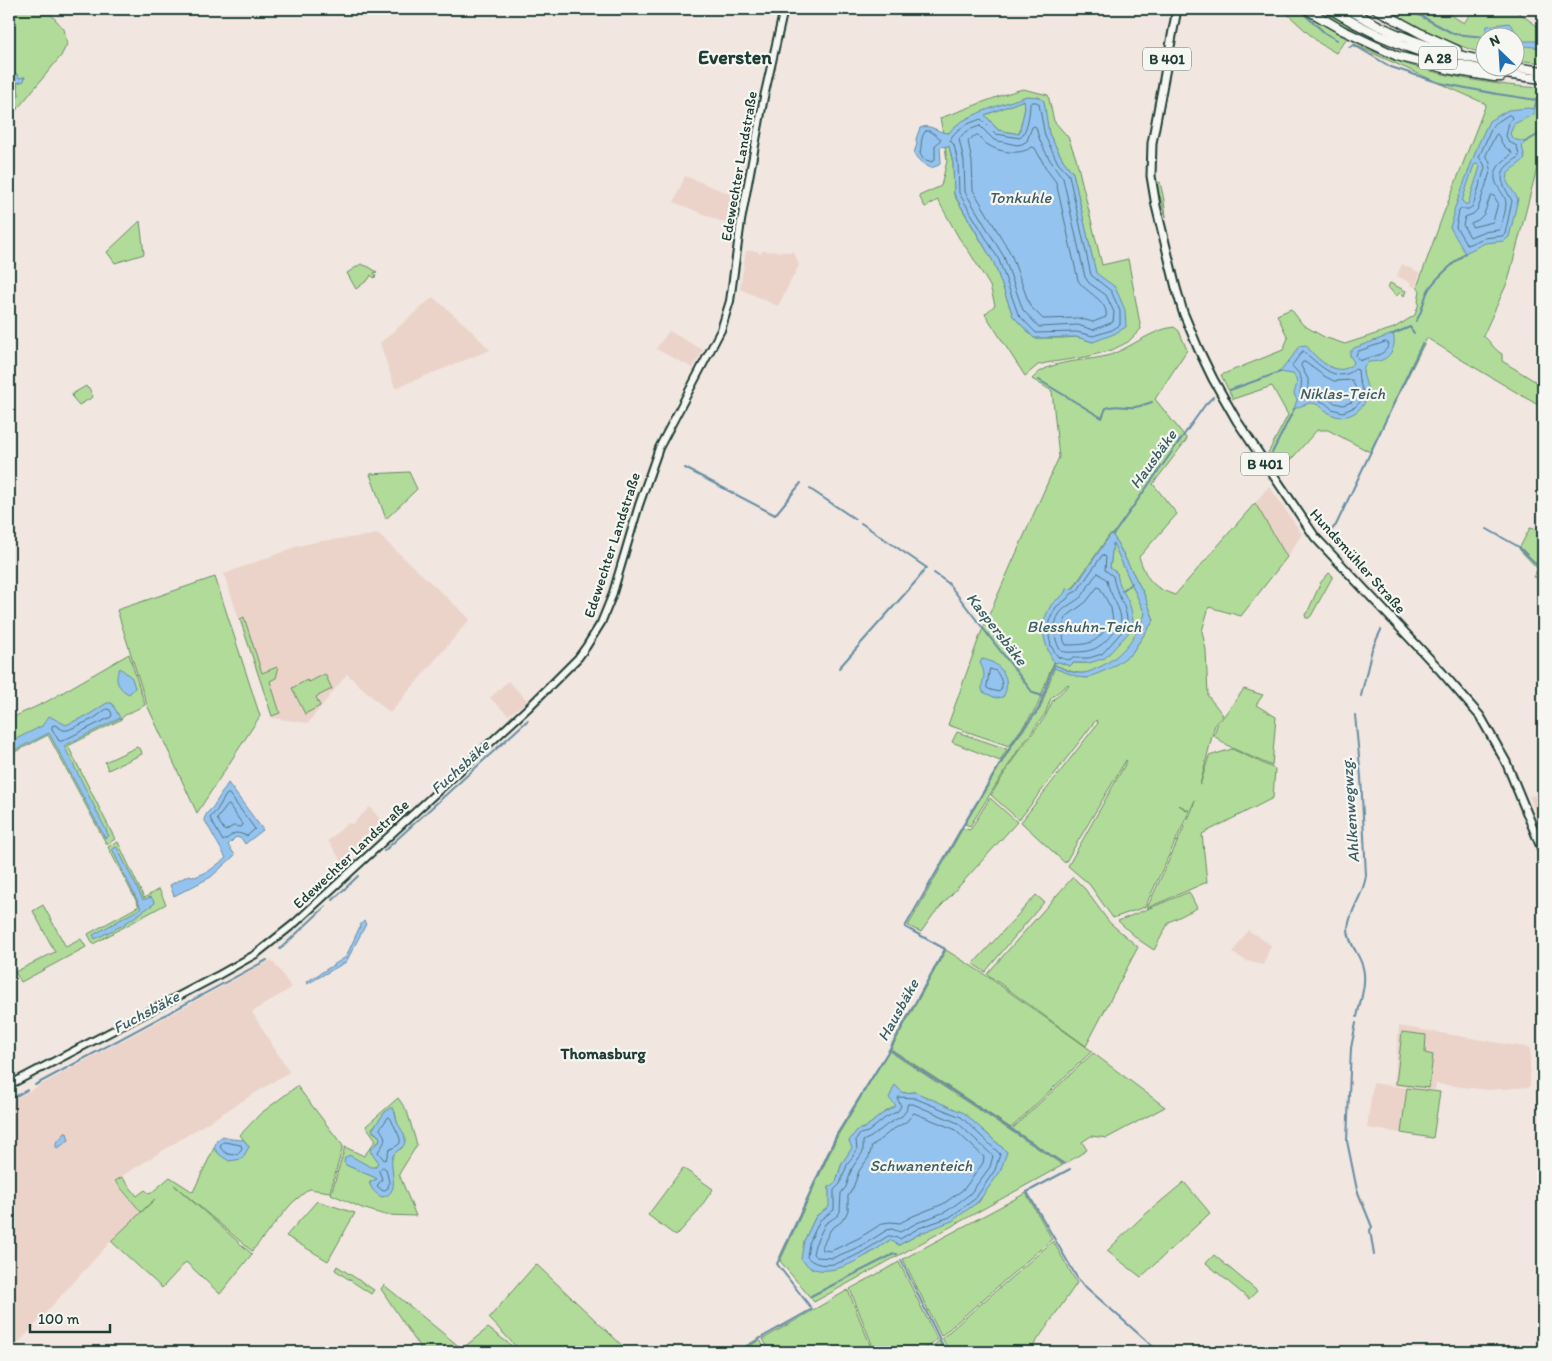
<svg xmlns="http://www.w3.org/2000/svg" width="1552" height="1361" font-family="Itim,sans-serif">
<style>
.built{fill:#ebd3ca}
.green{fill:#b1db98;stroke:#688c66;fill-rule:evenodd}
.water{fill:#95c3ef;stroke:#668da4;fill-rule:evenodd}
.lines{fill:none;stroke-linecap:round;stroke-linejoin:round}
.shore{stroke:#4e737f;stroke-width:1}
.stream{stroke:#668da4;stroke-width:2}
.secondary-casing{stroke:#1f3d34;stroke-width:10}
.primary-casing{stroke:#1f3d34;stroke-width:11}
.motorway-casing{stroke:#1f3d34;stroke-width:11}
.secondary{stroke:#f6f6f2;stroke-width:6}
.primary{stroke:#f6f6f2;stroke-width:7}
.motorway{stroke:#f6f6f2;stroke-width:8}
.labels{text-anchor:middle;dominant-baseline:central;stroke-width:4.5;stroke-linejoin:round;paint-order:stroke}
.shield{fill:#f6f6f2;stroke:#60746d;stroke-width:1}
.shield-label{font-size:14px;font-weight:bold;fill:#1f3d34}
.street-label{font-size:15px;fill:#1f3d34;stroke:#f6f6f2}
.water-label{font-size:16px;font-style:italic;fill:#3c5e63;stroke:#f6f6f2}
.neighbourhood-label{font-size:16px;font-weight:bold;fill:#1f3d34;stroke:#f6f6f2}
.district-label{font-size:20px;font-weight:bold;fill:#1f3d34;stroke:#f6f6f2}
</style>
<rect width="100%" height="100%" fill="#f1e6e0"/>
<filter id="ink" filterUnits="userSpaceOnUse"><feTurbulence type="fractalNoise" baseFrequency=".02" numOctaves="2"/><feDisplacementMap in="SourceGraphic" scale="10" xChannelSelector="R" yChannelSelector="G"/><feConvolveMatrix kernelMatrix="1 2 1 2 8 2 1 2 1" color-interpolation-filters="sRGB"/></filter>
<g filter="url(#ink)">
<path class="built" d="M685 176 735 196 730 225 674 202Z
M746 251H758V253L761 254 762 251 794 252 799 265 778 306 740 289Z
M1402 264 1420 273 1415 287 1410 285 1411 283 1397 276Z
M433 297 467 326 490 350 395 388 380 343Z
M669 331 703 350 693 368 656 349Z
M1269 486 1302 534 1287 557 1255 503Z
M378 534 470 619 390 713 347 674 308 723 272 718 224 574 298 546 321 541 367 536Z
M508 681 528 701 508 715 490 698Z
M1543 795V832L1529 796Z
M370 807 388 829 343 863 328 841 348 823 352 824Z
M1248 930 1271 945 1263 965 1247 961 1232 953Z
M271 960 282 973 291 988 252 1012 289 1072 114 1181 141 1213 111 1241 10 1352H9V1102Z
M1399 1026 1530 1048V1087L1488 1090 1436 1084 1435 1090 1394 1085Z
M1373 1083 1407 1088 1401 1133 1367 1128Z"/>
<path class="green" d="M9 9H46L64 29 67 44 61 56 9 119V102L15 101 19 95 17 82H21L25 77 19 78 14 72H9Z
M1282 9H1368L1336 53 1319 43Z
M1385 9H1440L1464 23 1474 9H1513L1543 30V63L1515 60 1514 38H1484V54C1449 43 1417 27 1385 9Z
M1355 44C1372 51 1388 58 1406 64 1446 77 1501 86 1543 88V169L1537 168 1508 281 1483 336C1491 341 1493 349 1502 354V361L1543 386V408L1462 360 1427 338 1370 452 1328 430H1317L1280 472 1268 453 1288 415 1272 386 1233 399 1221 375 1283 350 1288 338 1277 315 1291 309 1303 325 1324 337 1345 344 1394 328 1415 315 1419 303 1418 302 1420 291 1417 287 1443 215 1486 104 1354 45Z
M1023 89 1048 95 1054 121 1068 137 1076 158 1102 265 1128 259 1141 329 1128 342 1112 350 1086 357 1046 363 1038 365 1025 376 985 314 995 305 990 286 970 253 959 238 938 200 925 207 919 196 941 186 947 161 945 146H949L953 163 954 195 994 263 1013 316 1034 338H1062L1077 337 1093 342 1115 288 1096 274 1073 173 1063 160 1049 134 1043 101 1027 96 967 119 949 133H943L940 118C968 109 995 96 1023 89Z
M1024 100 1025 108 1019 134 998 130 985 115Z
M1160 182 1164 200 1166 217 1160 196 1158 194 1156 183Z
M140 221 144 254 115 263 107 252Z
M361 264 369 267 377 272 374 273 376 276 374 278 371 275 369 279 356 289 347 273Z
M1390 283 1406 291 1404 296 1401 292 1396 296 1388 287Z
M1174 327 1179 331 1187 350 1155 399 1187 439 1153 484 1177 514 1139 557C1147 579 1151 587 1175 595L1255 503 1287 557 1241 616 1209 607 1202 631 1206 650 1208 696 1223 715 1215 724 1200 785 1209 756 1232 749 1275 769 1273 798 1202 834 1207 882 1147 908 1192 810 1195 800 1190 811 1179 805 1189 812 1145 907 1113 918 1089 884 1068 866 1127 761 1126 760 1065 863 1021 822 1098 723 1096 720 1019 820 991 795 1018 752 1045 717 1053 700 1069 685 1068 684 1051 698 1045 714 1018 750 970 826 965 824 1015 741 1040 709 1054 669 1051 668 1037 707 1009 746 948 725 980 635 1059 457 1052 391 1032 379C1035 376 1038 373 1041 371 1058 360 1090 361 1110 355 1132 347 1151 330 1174 327ZM1110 534 1114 537 1144 594 1154 620 1131 654 1087 678 1055 665C1062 668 1070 672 1078 673 1100 676 1131 648 1140 629 1142 624 1144 619 1145 614L1113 542 1110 568 1117 573 1118 584 1128 601 1089 663H1073L1070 666 1059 662 1052 604 1073 588Z
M86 386 88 389 89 388 93 397 79 405 73 398 72 394Z
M409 472 417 489 386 519 370 474Z
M1530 528 1543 530V562L1540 568 1543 574V584L1541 578 1533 577 1538 569 1519 549Z
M1329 573 1333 576 1311 616 1309 618H1306L1305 614 1308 611 1321 582Z
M215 577 260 716 197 813 147 705 117 610Z
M244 617 262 673 277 667 278 670 276 678 270 681 280 713 272 716 240 619Z
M129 654 145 705 125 715 120 720 68 746 115 839 109 843H106L48 735 9 755V719L46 702Z
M325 674 332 689 316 697 320 706 305 714 292 688 307 680 309 682Z
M1244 689 1263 695 1256 705 1276 717 1272 766 1232 748 1214 736 1217 725Z
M957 732 1007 749 1000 761 952 742Z
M137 747 141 750 142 754 108 770 105 762Z
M990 798 1017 822 933 915 921 932 908 926 963 828 970 830Z
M118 842 144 898 159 889 166 904 93 944 88 934 139 906 108 847Z
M1073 877 1085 889 1109 922 1138 947 1086 1046 987 974Z
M1189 892 1197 908 1169 922 1154 950 1139 940 1118 921Z
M1036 895 1044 902 985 972 973 964Z
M43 905 66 947 81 939 86 947 21 982 15 972 55 952 33 911Z
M946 950 984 974 1092 1051 1011 1128 891 1049Z
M1402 1032 1426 1035 1425 1053 1433 1055 1429 1088 1396 1084Z
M889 1051 1063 1165 814 1302 780 1261 838 1135ZM915 1092 984 1131 1007 1152 979 1202 899 1245 890 1240 868 1255 804 1241 816 1216 830 1207 829 1187 836 1182 842 1163 853 1148 857 1130 865 1128 882 1114 896 1106 903 1093Z
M1093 1053 1165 1107 1107 1138 1091 1136 1082 1142 1087 1150 1065 1164 1012 1129Z
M297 1086 343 1146 330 1192 309 1189 292 1203 252 1251 174 1185 252 1254 220 1294 186 1262 162 1288 111 1241 155 1199 141 1212 115 1181 122 1177 137 1196 145 1190 150 1194 170 1177 193 1192 214 1148 220 1155 249 1147 240 1135 260 1114Z
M1407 1088 1440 1092 1433 1138 1401 1133Z
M398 1098 407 1111 417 1145 399 1174 416 1216 385 1215 362 1208 331 1194 345 1147 364 1156 376 1140 366 1126ZM385 1112H395L402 1148 393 1153 391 1162 392 1173 370 1185V1182L377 1179 376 1178 346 1165 373 1168 378 1165 377 1158 371 1153 380 1139 379 1136 373 1132 372 1128 378 1123Z
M683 1168 713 1189 696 1214 676 1236 648 1215Z
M1184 1182 1210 1213 1141 1277 1107 1251 1141 1218Z
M1026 1193 1052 1239 941 1336 903 1259Z
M317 1201 355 1213 328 1261 286 1236Z
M1053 1241 1077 1283 1029 1352H950L942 1338Z
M1214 1255 1257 1291 1249 1299 1206 1263Z
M899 1262 937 1339 922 1352H875L850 1289Z
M536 1264 629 1352H521L489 1318Z
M337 1266 374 1290 371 1294 335 1270Z
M384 1285 461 1348 458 1352H423L381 1289Z
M848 1290 873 1352H770L763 1339Z
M488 1328 516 1349 518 1352H460L463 1348Z
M760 1340 767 1352H740Z
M939 1341 944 1352H926Z"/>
<path class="water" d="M1509 23 1524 41H1543V48L1515 45 1514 38 1485 37 1487 26Z
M9 72H14L18 75 19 78 25 77 24 81 17 83 19 95 15 101 9 102Z
M1027 96 1039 97 1044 101 1049 134 1063 160 1073 173 1096 273 1115 287 1125 310 1126 327 1114 334 1093 342 1077 337 1034 338 1013 316 994 263 954 194 953 163 949 146 940 147 941 161 939 165 931 168C923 164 918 161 914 153L917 144 916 139 920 128C931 123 937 133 949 133 959 116 1007 103 1027 96ZM1024 100 1025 108 1019 134 998 130 985 115Z
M1528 108 1534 109V114L1514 124 1510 134 1513 139 1525 142 1522 146 1525 159 1508 173 1507 182 1518 199 1509 237 1504 241 1485 243 1465 253 1450 227 1454 215V210L1478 145 1489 121 1508 110ZM1477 164 1480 167 1468 204H1465L1462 201 1474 165Z
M1393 334C1397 345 1391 358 1379 361 1375 362 1370 361 1367 363 1357 370 1370 387 1368 395 1363 412 1344 423 1329 413 1323 409 1320 404 1312 403 1307 403 1299 407 1294 409L1297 400 1294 394C1296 386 1299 381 1293 374L1280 372 1292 357 1299 346 1306 345C1316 359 1340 381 1354 362L1350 356V352L1354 348Z
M1111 534 1114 537 1144 594 1154 620 1131 654 1111 668 1087 678 1078 677 1054 668 1055 665C1062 668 1070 672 1077 673 1083 674 1090 672 1095 669 1120 659 1136 638 1145 614L1113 543 1110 568 1117 573C1119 586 1122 588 1127 599 1132 608 1133 618 1133 628L1105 658 1089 663H1073L1070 666 1059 662 1054 663C1046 647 1039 631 1047 613 1049 610 1050 605 1053 603 1059 597 1064 597 1066 589L1074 588Z
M982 659C1001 662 1013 680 1003 697L996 698 983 692C979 681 989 678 980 663Z
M120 668 132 678 135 688 129 694C119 689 113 680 120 668Z
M107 703H112L120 718 64 746 109 836 105 838 49 733 9 753V741H12L42 726 49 716 66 725 90 714Z
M228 783 263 830 245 844 242 839 236 837 228 845 235 855 211 877 174 896 170 885 189 875 195 877 209 871 226 858 204 819 207 813 213 807Z
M117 847 143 900 151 897 155 903 123 925 95 939 93 935 141 908 112 849Z
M364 921 366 924 364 928 346 962 307 984 308 981 346 957 361 924Z
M895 1085 903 1093 915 1092 964 1113 1007 1152 1000 1172 978 1202 952 1221 921 1233 899 1245 890 1240C870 1254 838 1276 814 1269 809 1268 804 1262 801 1259L804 1241 816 1216 829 1207V1187L836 1182 842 1163 852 1148 849 1141 857 1130 865 1128 882 1114 896 1106 889 1098Z
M390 1108H393C396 1113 395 1118 398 1124 400 1128 404 1132 405 1138 407 1150 393 1149 392 1159 390 1172 401 1193 382 1197 376 1194 370 1189 370 1182L377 1179 376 1178 346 1165 344 1162 345 1158 349 1155 371 1167H376L378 1161 370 1151C372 1145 378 1145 380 1139L379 1136 372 1130 385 1112Z
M65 1133H67L69 1140 58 1148 56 1147V1143Z
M223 1136 231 1139 244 1140 249 1147 242 1159 229 1161 220 1155 214 1148 217 1140Z"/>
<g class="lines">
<path class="shore" d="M1032 102H1037L1039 104 1045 136 1058 163 1069 175 1091 275 1111 291 1120 311V325L1112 330 1093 336 1077 332 1036 333 1018 314 999 260 959 193 958 163 954 145 950 140C955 129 969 123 981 119L996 134 1020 138C1027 132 1030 113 1030 104Z
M1509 115 1511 116 1512 118 1509 122 1506 136 1509 142 1517 146 1519 156C1515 161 1507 164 1504 170 1498 181 1508 192 1512 201L1505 234 1502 236 1484 238 1467 245 1456 227 1459 211 1461 209H1469L1473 206 1485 168 1484 164 1479 157 1493 125Z
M980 126 994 140 1017 145 1022 144 1027 141 1032 127 1034 126 1036 127C1040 146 1051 163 1063 178L1085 277 1089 283 1106 295 1114 312 1113 322 1093 330 1078 325 1039 327 1023 310 1004 257 965 192 964 161 959 139C963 132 973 128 980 126Z
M926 131H930L941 139 935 146V160L932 162 923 159 920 153C922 146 920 136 926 131Z
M1497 134C1500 137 1501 143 1504 146 1507 150 1510 149 1512 153 1509 158 1502 161 1498 167 1488 183 1505 191 1506 203 1506 211 1502 223 1499 230L1482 232 1470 237 1463 225 1465 217 1473 214 1478 209 1491 169 1490 163 1486 155 1495 136Z
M978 135C982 139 985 144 990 146 1002 153 1021 155 1032 147L1035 148 1047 170 1056 182 1078 280C1085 293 1109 300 1106 317L1093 322 1078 318 1043 319 1030 306 1011 254 973 190 972 162 968 141 975 136Z
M1492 195 1494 196 1498 203 1493 222 1472 227 1471 223 1478 220 1484 214 1490 197Z
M1386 342 1389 344C1384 358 1371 355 1360 361L1356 356 1357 352Z
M1303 351C1317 362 1336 386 1355 369L1358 370 1359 380 1363 392 1361 401 1355 407 1343 412 1332 409 1325 403 1313 398 1303 399 1300 393C1303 378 1302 376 1292 366Z
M1303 362H1305L1324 376 1334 381 1352 380 1357 391 1355 398 1352 402 1343 405 1335 403 1327 397 1308 391V379L1301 366Z
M1103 555 1106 557 1105 570 1113 576C1115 594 1129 607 1127 626L1102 654 1089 658H1073L1068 660 1058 657 1051 646 1048 631 1051 617 1056 607 1067 599 1071 594 1077 591Z
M1098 573 1107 580C1109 596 1122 607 1121 623 1107 640 1100 652 1077 652 1071 652 1067 653 1061 651 1054 641 1052 624 1060 613 1065 606 1076 602 1082 596 1088 589 1091 579 1098 573Z
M1098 587 1100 588 1111 608 1113 621C1095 642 1095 645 1066 645L1064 641 1062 631 1066 617 1086 602Z
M990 669 996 671C1001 678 1005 686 999 692L991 690 987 688Z
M107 709 110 710 112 714 111 717 62 741H59L52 729V726L55 725 63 730H68L93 719Z
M229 794 255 829 247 836C231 830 236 834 223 841L210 818 217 810 226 795Z
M229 805 243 825 241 827 233 826 225 831 217 819 227 806Z
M899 1097 914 1098 961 1117 1000 1154 995 1170 975 1199 950 1217 919 1228 900 1239 891 1236H888C868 1248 828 1279 807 1257L809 1243 820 1220 834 1210V1190L840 1184 847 1165 857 1150 856 1140 860 1134 868 1132 885 1118 898 1111 901 1106 898 1100Z
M908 1104H913L958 1123 993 1156 990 1167 970 1194 947 1211 917 1223 900 1232 892 1229 887 1230 863 1245 833 1258 816 1257 813 1254 815 1245 825 1224 837 1216 840 1212 841 1193 846 1187 852 1168 863 1152V1141L871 1137 888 1124 902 1116 906 1111Z
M914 1113 954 1129 984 1157 983 1163 964 1189 943 1204 913 1216 900 1223 891 1222 883 1223 859 1238 831 1251 823 1250 822 1247 831 1229 841 1222 846 1215 848 1210V1196L853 1188 859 1171 869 1157 872 1146 892 1130 906 1122Z
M389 1117 391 1119C393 1125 402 1138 400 1143 398 1146 392 1148 389 1150L386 1159 384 1160 378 1152C385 1141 388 1140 380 1129Z
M224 1142 241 1145 242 1148 238 1154C230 1156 225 1154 220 1147L221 1144Z
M383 1167 386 1169 389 1182 388 1188 383 1191 377 1186 382 1179 379 1171Z"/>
<path class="stream" d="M573 9 582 15
M1408 9 1454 34 1485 37
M1305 15 1325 33 1337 40
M1349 47 1354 45 1391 67 1440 83 1497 94 1543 101
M1534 109 1543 82
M1525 142 1543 132
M1416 321C1423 312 1423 299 1429 289 1438 275 1454 264 1465 253
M1393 334 1410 327 1414 333
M1039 380 1102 418 1106 408C1117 404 1125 408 1135 407 1141 406 1146 404 1152 402
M1230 390 1280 372
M1271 455 1294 409
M685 468 775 515 801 483
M810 489 855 519
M861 523 927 568
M1487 529 1519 547 1538 566
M1113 535 1205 405 1213 397
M1327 535 1336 525 1422 344
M934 573 948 583 1033 693 1043 696
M1122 591 1132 583
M839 668 918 579 926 568
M1361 696 1372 649 1381 630
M1355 715 1361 777 1366 875C1364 896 1349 910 1348 929 1348 944 1360 954 1363 968 1367 983 1360 1002 1357 1017
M384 851 528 720
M333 900 358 876
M280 949 326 906
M1356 1023 1351 1048 1347 1141 1357 1190 1372 1227 1370 1230 1374 1255
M890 1050 1064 1164
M35 1085 267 960
M9 1100 27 1090
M1070 1169 1027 1192 1079 1281 1159 1352
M901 1260 946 1352
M811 1296 894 1254H897
M736 1352 812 1309 777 1264 837 1134 889 1050 945 949 905 927 961 829 1015 739 1039 708 1054 663"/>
<g class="secondary-casing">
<path id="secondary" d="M9 1085 217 976 256 954 295 923 529 707 578 658 586 647 601 623 612 596 639 505 659 448 721 330 730 301 741 221 764 97 784 9"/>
</g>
<g class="primary-casing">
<path id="primary" d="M1177 9 1152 143 1151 176 1156 206 1176 288 1183 312 1198 348 1213 379 1237 421 1315 537 1439 669 1480 716 1506 762 1543 852"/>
</g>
<g class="motorway-casing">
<path id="motorway" d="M1306 9 1342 30 1397 56 1452 70 1494 77H1501
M1330 9C1393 48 1469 72 1543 79
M1348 9C1389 34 1437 51 1484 61
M1376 9 1420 33 1457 50
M1514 67 1543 71"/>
</g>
<use href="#secondary" class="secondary"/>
<use href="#primary" class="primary"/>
<use href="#motorway" class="motorway"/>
</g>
</g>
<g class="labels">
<g class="shield">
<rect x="1419" y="46.5" width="38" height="23" rx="4"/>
<rect x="1143" y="47.5" width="48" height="23" rx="4"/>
<rect x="1241" y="452.5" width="48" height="23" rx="4"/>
</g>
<g class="shield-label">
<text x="1438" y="58">A 28</text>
<text x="1167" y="59">B 401</text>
<text x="1265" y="464">B 401</text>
</g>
<g class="street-label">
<text transform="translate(739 166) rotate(-80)">Edewechter Landstraße</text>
<text transform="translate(612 545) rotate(-72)">Edewechter Landstraße</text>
<text transform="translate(1358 561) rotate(48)">Hundsmühler Straße</text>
<text transform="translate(351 854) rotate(-43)">Edewechter Landstraße</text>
</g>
<g class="water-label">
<text x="1020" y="197">Tonkuhle</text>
<text x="1342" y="393">Niklas-Teich</text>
<text transform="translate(1153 459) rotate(-54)">Hausbäke</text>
<text x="1084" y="626">Blesshuhn-Teich</text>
<text transform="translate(997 629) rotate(52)">Kaspersbäke</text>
<text transform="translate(460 767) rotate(-42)">Fuchsbäke</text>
<text transform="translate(1350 810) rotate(-94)">Ahlkenwegwzg.</text>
<text transform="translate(898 1010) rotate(-61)">Hausbäke</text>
<text transform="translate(146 1012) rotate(-28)">Fuchsbäke</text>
<text x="921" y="1165">Schwanenteich</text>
</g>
<g class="neighbourhood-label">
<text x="603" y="1053">Thomasburg</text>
</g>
<g class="district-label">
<text x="735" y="57">Eversten</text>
</g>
</g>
<rect width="1552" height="1361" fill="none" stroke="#f6f6f2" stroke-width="30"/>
<rect x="15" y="15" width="1522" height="1331" fill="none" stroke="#1f3d34" stroke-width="2" filter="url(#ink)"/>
<g transform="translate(1500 52) rotate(335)"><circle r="24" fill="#f6f6f2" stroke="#a0aca6"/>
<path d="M0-4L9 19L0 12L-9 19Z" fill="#1f6fb2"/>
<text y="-8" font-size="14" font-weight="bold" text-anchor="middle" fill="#1f3d34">N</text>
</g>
<path d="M30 1324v8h80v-8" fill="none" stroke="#1f3d34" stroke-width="2.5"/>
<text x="38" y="1324" font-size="15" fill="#1f3d34" stroke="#f6f6f2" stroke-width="4" paint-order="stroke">100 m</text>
</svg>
